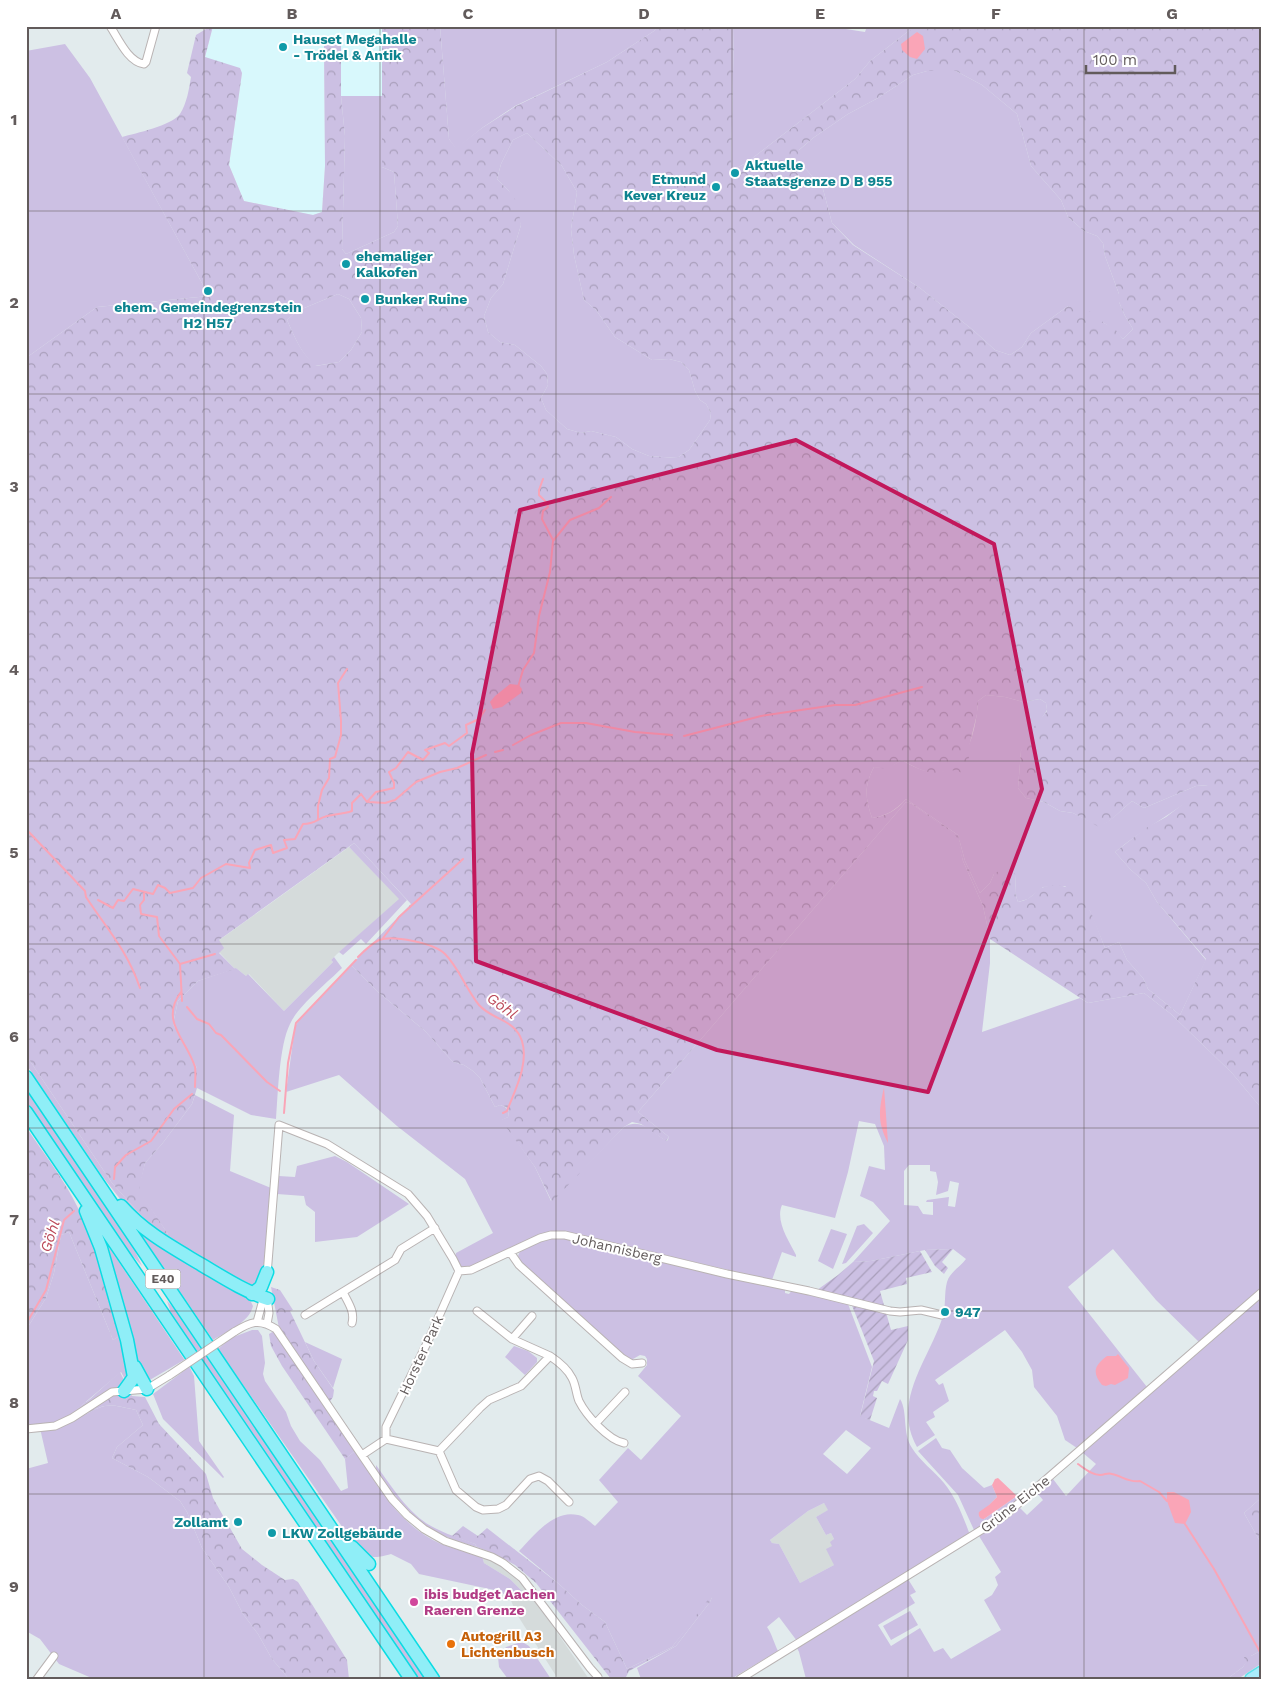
<svg xmlns="http://www.w3.org/2000/svg" width="1288" height="1705" font-family="'Work Sans',sans-serif">
<style>
.commercial{fill:#d8f8fc}
.industrial{fill:#d5dbdb}
.green{fill:#ccc0e3;fill-rule:evenodd}
.forest{fill:url(#forest-crowns);fill-rule:evenodd}
.garden{fill:url(#garden-furrows)}
.water{fill:#faa5b7}
.lines{fill:none;stroke-linecap:round;stroke-linejoin:round}
.stream{stroke:#faa5b7;stroke-width:2}
.street-casing{stroke:#b9b3b3;stroke-width:9}
.primary-casing{stroke:#5ee1ea;stroke-width:14}
.highway-casing{stroke:#0cdce3;stroke-width:15}
.street{stroke:#fff;stroke-width:7}
.primary{stroke:#a9ecfb;stroke-width:11}
.highway{stroke:#8feef7;stroke-width:12}
.street-bridge-casing{stroke:#b9b3b3;stroke-width:9;stroke-linecap:butt}
.street-bridge{stroke:#fff;stroke-width:7}
.marked{fill:#c2185b;fill-opacity:0.2;stroke:#c2185b;stroke-width:4;stroke-linejoin:round}
.grid{fill:none;stroke:#625b5b;stroke-width:1;stroke-opacity:0.55}
.culture-dot{fill:#0f9aa8;stroke:#fff;stroke-width:2}
.hotel-dot{fill:#d1479c;stroke:#fff;stroke-width:2}
.food-dot{fill:#e8710a;stroke:#fff;stroke-width:2}
.labels{text-anchor:middle;dominant-baseline:central;stroke-width:4;stroke-linejoin:round;paint-order:stroke}
.shield{fill:#fff;stroke:#918c8c;stroke-width:1}
.shield-label{font-size:12px;font-weight:bold;fill:#625b5b}
.culture-label{font-size:14px;font-weight:bold;fill:#0d838f;stroke:#fff;text-anchor:start}
.street-label{font-size:14px;fill:#625b5b;stroke:#fff}
.hotel-label{font-size:14px;font-weight:bold;fill:#b23c85;stroke:#fff;text-anchor:start}
.food-label{font-size:14px;font-weight:bold;fill:#c56008;stroke:#fff;text-anchor:start}
.water-label{font-size:15px;font-style:italic;fill:#bc4959;stroke:#fff}
.neatline{fill:none;stroke:#625b5b;stroke-width:2}
.grid-label{font-size:16px;text-anchor:middle;font-weight:bold;fill:#625b5b}
</style>
<defs>
<pattern id="forest-crowns" width="20" height="18" patternUnits="userSpaceOnUse" patternTransform="scale(1.25)"><rect width="20" height="18" fill="#ccc0e3"/><path d="M2 6a3 3 0 1 1 6 0M12 15a3 3 0 1 1 6 0" fill="none" stroke="#a99fbb"/></pattern>
<pattern id="garden-furrows" width="10" height="10" patternUnits="userSpaceOnUse" patternTransform="scale(1.25)"><rect width="10" height="10" fill="#ccc0e3"/><path d="M-1 1l2-2M0 10L10 0M9 11l2-2" fill="none" stroke="#a99fbb"/></pattern>
</defs>
<rect width="100%" height="100%" fill="#e2ebed"/>
<path class="commercial" d="M213 26H382V96H341V43L324 46 325 166 322 212 313 215 244 201 229 165 242 73 205 57Z"/>
<path class="industrial" d="M349 847 400 899 337 954 331 960 333 962 284 1011 249 974 246 976 236 968 235 969 219 952 218 941Z
M824 1503 829 1510 816 1517 826 1535 831 1533 834 1539 832 1545 834 1565 800 1583 779 1544 772 1543 770 1540 808 1511Z
M482 1556 498 1563 515 1575 528 1590 589 1679H558L516 1613 510 1598 522 1591 510 1579 484 1563Z"/>
<path class="green" d="M440 26H658L654 31 607 62 515 106 482 128 456 149 449 139Z
M734 26H827L865 32 867 26H915L870 61 855 79 746 163 731 171Z
M65 44 90 78 209 296 97 307 26 358V51Z
M927 71H956L982 85 1017 114 1031 166 1061 200 1068 217 1084 231 1097 236 1103 243 1105 256 1119 294V302L1125 316 1133 329 1123 339C1109 322 1088 315 1068 306L1031 333 1022 347 1010 355 995 350 973 330 920 288 854 245 832 223 823 189 799 161 798 151 813 138 848 114 878 98 913 75Z
M341 96H382V167L394 172 398 226 394 232 346 254 342 249 345 136Z
M527 133 562 166 577 192 571 229 574 255 584 300 596 310 615 337 652 360 669 359 681 362 689 370 695 391 700 400 706 404 711 413 710 420 689 450 677 458 649 456 632 449 616 437 591 431 581 433 567 429 546 410 541 398 548 385 547 374 541 366 515 345 500 342 488 332 484 316 491 298 503 284 521 225 509 191 497 179 501 164 513 140Z
M338 294 349 299 361 318 362 332 351 350 339 362 315 366C301 353 295 338 287 320L297 311Z
M986 695 1005 697 1023 702 1040 699 1046 703 1047 710 1021 751 1018 788 1026 798 1044 802 1060 811 1073 813 1099 826C1112 821 1121 810 1132 801L1144 808 1196 786 1209 785C1180 810 1145 827 1115 852L1131 870 1146 883 1157 902 1206 960 1180 1015 1148 989 1143 978 1127 960 1119 942 1105 948 1090 911 1065 886 1043 887 1028 899 1018 902 1015 893 1016 875 994 874 990 883 980 893 965 861 958 835 906 799C896 810 886 816 872 818 865 798 864 786 874 767L888 768 902 760C956 795 975 748 978 701Z
M906 802 912 804 957 836 963 861 983 906 990 939V963L982 1032 1080 998 1088 1003 1144 993 1171 1014 1232 1073 1262 1109V1289L1199 1342 1156 1300 1113 1249 1068 1287 1147 1387 1077 1448 1065 1440 1057 1416 1034 1387 1032 1370 1022 1352 1005 1330 935 1380 939 1385 943 1383 949 1401 933 1412 935 1417 926 1422 935 1435 917 1447C891 1401 929 1360 943 1316 946 1306 944 1293 947 1282 950 1272 960 1267 966 1259L953 1249 925 1250 871 1261 853 1262 890 1221 873 1202 860 1196 869 1166 885 1170 884 1146 875 1124 859 1121 848 1172 835 1218 782 1205C775 1221 789 1241 796 1255V1257L782 1252 772 1280 564 1232 471 1269 461 1270 455 1257 456 1253 493 1233 465 1179 397 1126 339 1075 286 1092 295 1027 299 1020 351 965 378 992 425 1031 453 1062 464 1065 473 1071 480 1078 495 1107 500 1105 505 1107 509 1111 508 1117 502 1120 535 1167 551 1201 624 1127C642 1117 652 1133 667 1141L669 1137 638 1112ZM909 1165H930V1171L936 1172 938 1182 936 1195 948 1191 950 1181 959 1183 955 1207 948 1206 949 1197 927 1200 926 1202H933V1215L923 1214 918 1206 904 1205V1171Z
M354 843 407 900 366 944 361 939 343 955 339 952 399 899 349 847Z
M334 957 342 968C327 983 298 1006 290 1024 279 1046 278 1094 276 1119L251 1115 197 1088V1068L173 1024 178 1001 198 981 236 968 246 976 248 974 284 1011 333 962 331 960Z
M26 1055 112 1183 149 1224 168 1234 138 1190 145 1163 162 1144 192 1104 195 1095 234 1115 230 1171 271 1188 263 1274 261 1278 254 1285 250 1287 164 1238 128 1209 102 1176 26 1064Z
M26 1085 128 1236 142 1266 114 1236 26 1106Z
M335 1156 347 1162 409 1204 357 1237 315 1242V1212L306 1205 304 1196 277 1194 279 1176 295 1177 297 1166Z
M864 1224 873 1233 846 1263 842 1264 857 1226Z
M831 1229 847 1234 833 1269 818 1261Z
M69 1232 113 1340 121 1335 131 1369 127 1383 121 1372 75 1411 82 1416C108 1402 108 1404 136 1410L143 1425 117 1447 112 1458 148 1477 180 1501 187 1512 202 1548 229 1587 243 1614 258 1634 272 1659 289 1679H94L59 1664 40 1639 26 1631V1469L48 1463 39 1424 26 1427V1330L46 1298 54 1273 61 1235Z
M139 1232 249 1298 253 1306C249 1323 227 1331 213 1340Z
M565 1237 785 1288V1293L789 1294 793 1289 848 1304 872 1367 860 1416 889 1428 900 1399C908 1411 902 1433 912 1448 920 1461 934 1471 944 1483 956 1498 963 1516 970 1535L797 1641 779 1617 767 1627C772 1634 774 1643 778 1651L731 1679H641L637 1668 676 1646 710 1602 712 1597 672 1647 627 1669 605 1622 582 1605 559 1584 519 1551C534 1536 553 1509 578 1515 584 1516 590 1522 595 1526L618 1502 599 1480 628 1448 641 1460 681 1416 638 1376 647 1365V1359L645 1356 640 1355 633 1359H627L518 1260C516 1242 552 1238 565 1237ZM846 1430 871 1448 847 1474 823 1454ZM824 1503 828 1510 816 1517 826 1535 831 1533 834 1539 830 1542 832 1546 826 1549 834 1565 800 1583 779 1544 772 1543 770 1540 808 1511Z
M104 1240 190 1368 194 1376 199 1441 224 1477 223 1478 163 1419 153 1394 189 1367 184 1360 148 1381 140 1371Z
M1262 1296V1497L1244 1513 1262 1545V1650L1251 1656 1243 1667 1227 1679H806L799 1652 797 1648 908 1579 916 1592 910 1595 915 1603 878 1625 891 1646 920 1628 934 1652 943 1648 951 1659 1001 1630 984 1600 992 1595 998 1585 995 1577 1001 1572 979 1536 1000 1522 1019 1507 1027 1515 1043 1500 1037 1493 1053 1479 1066 1496 1096 1464 1083 1453Z
M167 1301 189 1323 428 1679H414L175 1325Z
M252 1330H258L262 1336 265 1363 263 1374 265 1381 286 1412 291 1426 300 1441 320 1460 341 1491 348 1488 345 1459 355 1451C378 1487 400 1526 441 1544 454 1549 469 1552 482 1556L484 1563 510 1579 523 1592 510 1598 499 1591 419 1574 411 1564 391 1554C376 1558 373 1559 359 1551L218 1349 231 1338Z
M305 1342 342 1359 333 1388 314 1361Z
M514 1346 528 1351 537 1358V1362L525 1375 505 1357Z
M936 1438 942 1448 950 1450 962 1468 984 1488 992 1485 997 1497 979 1516 984 1519 986 1525 974 1530 958 1495 918 1451Z
M376 1465C392 1487 408 1513 431 1526 445 1534 460 1538 475 1544L477 1547C464 1543 449 1539 437 1532 410 1518 393 1494 376 1469Z
M910 1611 918 1625 891 1640 883 1626Z
M518 1643H524L529 1646 551 1679H508L499 1667 498 1657 506 1647Z"/>
<path class="forest" d="M211 26H213L205 57 240 68 242 73 229 165 244 201 313 215 322 212 325 166 324 46 330 38 341 42V96L345 136 342 249 346 254 394 232 398 226 394 172 382 167V26H440L449 139 456 148 482 128 516 106 607 62 654 31 658 26H734L731 171 746 163 855 79 870 61 915 26H1262V1109L1232 1073 1171 1014 1144 993 1088 1003 990 939 983 906 963 861 956 836 912 804 906 802 638 1112 669 1137 666 1141 641 1124 632 1122 624 1127 552 1202 535 1167 501 1120 508 1117 509 1111 506 1107 500 1105 495 1107 480 1078 473 1071 464 1065 453 1062 425 1031 378 992 351 965 411 904 354 843 219 940 224 948 219 953 235 969 198 981 178 1001 173 1024 197 1068V1088L192 1104 162 1144 145 1163 139 1190 168 1234 158 1231 149 1224 112 1183 26 1055V358L97 307 209 296 122 137C136 133 171 126 180 114 187 103 189 89 191 77L187 73 196 35ZM927 71H956L982 85 1017 114 1031 166 1061 200 1068 217 1084 231 1097 236 1103 243 1105 256 1119 294V302L1125 316 1133 329 1123 339 1115 329 1104 323 1088 310 1068 306 1031 333 1022 347 1010 355 995 350 973 330 920 288 853 245 832 223 823 189 799 161V150L813 138 848 114 878 98 913 75ZM527 133 562 166 577 192 571 229 574 255 584 300 596 310 615 337 652 360 669 359 681 362 689 370 695 391 700 400 706 404 711 413 710 420 689 450 677 458 649 456 632 449 616 437 591 431 581 433 567 429 546 410 541 398 548 385 547 374 541 366 515 345 500 342 488 332 484 316 491 298 503 284 521 225 517 202 509 191 497 179 501 164 513 140ZM338 294 349 299 361 318 362 332 351 350 339 362 316 366C301 353 295 338 287 320L297 311ZM986 695 1005 697 1023 702 1040 699 1046 703 1047 711 1025 738 1021 751 1018 788 1026 798 1044 802 1060 811 1073 813 1099 827C1112 821 1121 810 1132 801L1144 808 1196 786 1208 785 1166 817 1146 828 1115 852 1131 870 1146 883 1157 902 1206 959 1180 1015 1148 989 1143 978 1127 960 1119 942 1105 948C1094 920 1084 876 1044 887 1038 888 1034 895 1029 898 1026 900 1022 901 1018 902L1015 893 1016 875 1008 865 994 874 990 883 980 893 965 861 958 835 906 799C896 811 886 816 872 818 865 798 864 786 874 767L888 769 902 760C912 766 923 772 935 773 947 773 949 767 962 773L970 766 968 751 977 714 978 701Z
M26 1127C44 1154 64 1179 78 1208 98 1247 108 1293 121 1335L113 1340 69 1232 61 1235 54 1273 46 1298 26 1330Z
M271 1287 280 1290 293 1310 290 1311 314 1361 334 1390 333 1397 326 1407 355 1451 345 1459 282 1366 271 1346 269 1334 279 1328Z
M120 1372 132 1396 145 1397 159 1424 206 1474 213 1498 242 1549 262 1565 285 1580 293 1579 298 1582 347 1660 349 1679H289L272 1659 258 1634 243 1614 229 1587 202 1548 187 1512 180 1501 148 1477 112 1458 117 1447 143 1425 136 1410C109 1404 107 1402 82 1416L74 1411 90 1399Z
M1017 1496 1020 1500 986 1525 984 1519Z
M1262 1497V1545L1244 1513Z
M463 1526 478 1536 487 1528 559 1584 582 1605 605 1622 627 1669 672 1647 710 1597H712L710 1602 676 1646 629 1671 625 1679H611L536 1583 515 1565 495 1554 477 1547 475 1544 452 1536Z
M1262 1650V1663L1238 1679H1227L1243 1667 1246 1662 1244 1657 1251 1656Z"/>
<path class="garden" d="M953 1249 942 1262 948 1268 944 1274 935 1266 925 1250Z
M920 1251 932 1272 906 1278 907 1284 880 1291 891 1330 908 1326V1340L888 1384 882 1381 877 1391H874L873 1396 877 1398 870 1420 860 1417 874 1361 849 1298 817 1290 838 1275 853 1262 871 1261Z"/>
<path class="water" d="M917 32 923 36 925 49 917 59 910 57 902 50 901 44Z
M510 684 519 685 522 689 521 693 502 707 493 709 490 702 495 696Z
M884 1087 888 1143C877 1122 879 1110 884 1087Z
M1118 1354 1129 1368 1128 1378 1115 1385 1111 1384 1106 1386 1102 1385C1092 1372 1094 1366 1107 1356H1116Z
M998 1478 1017 1496 984 1519C980 1519 978 1516 979 1512L989 1505 997 1497 992 1485 995 1479Z
M1167 1492H1174L1189 1500 1191 1512 1185 1524 1175 1523 1167 1501Z"/>
<g class="lines">
<path class="stream" d="M543 479 539 490V495L547 503 548 507 543 511 542 519 553 540
M518 687 523 670 534 653 539 616 550 572 553 541 570 520 599 508 611 497
M684 736 761 716 835 705H855L922 687
M513 745 531 735 561 723H586L635 732 672 735
M495 752 503 750
M369 802 385 803 395 800 416 782 440 772 457 768 486 755
M318 820V806L322 790 329 778 330 759 335 757 341 735V721L338 683 347 669
M26 829 85 891 86 897C107 929 127 950 140 988
M144 893V900L140 905 141 914 157 917 159 936 180 964 215 954
M98 900 113 908 118 900 124 901 133 889 153 894 158 885 165 888 170 893 193 888 201 878 226 864 250 868 249 863 255 850 271 845 273 853 287 848 284 840 295 839 303 824C316 824 316 819 327 816 336 814 343 814 352 811V803L361 794 367 802 376 792 394 788V783L389 772 396 768 408 752 423 760 429 753 425 750 445 743 449 746 467 733 466 725 479 719 485 710
M383 938 399 917 463 859
M358 957C364 951 371 944 379 940 393 935 434 943 445 954 459 968 466 989 479 1005 492 1020 515 1019 522 1041 529 1064 515 1090 507 1111L503 1113
M180 964 182 1001
M181 992C159 1021 187 1040 195 1067 196 1073 195 1081 195 1087
M187 1007 197 1019 209 1024 216 1033 221 1035 267 1082 280 1091
M284 1113 288 1063 296 1023 356 960
M114 1179 115 1167 126 1155 151 1141 174 1109 192 1094
M26 1324 46 1290 64 1220 74 1211
M1078 1464C1085 1469 1092 1475 1100 1475 1105 1475 1108 1472 1112 1474 1122 1476 1129 1483 1140 1481L1159 1492 1167 1501
M1185 1524 1214 1569 1260 1652"/>
<g class="street-casing">
<path id="street" d="M110 26C118 38 128 62 144 64L146 62 156 26
M510 1252 519 1265 622 1358 632 1364 642 1363
M267 1275 279 1125 327 1144 408 1194 427 1216 453 1259 459 1271 471 1270 540 1238 551 1235H565L727 1274 809 1291 890 1311 900 1312 921 1310 942 1315
M343 1292C348 1303 355 1311 352 1323
M267 1297 269 1313 267 1324
M477 1311 512 1339 550 1356
M305 1315 395 1260 401 1249 435 1228
M257 1322 264 1296
M234 1332C250 1322 259 1318 276 1329L378 1479 392 1499 407 1515 424 1529 445 1541 492 1557 503 1563 522 1578 590 1668 598 1677
M512 1339 532 1316
M596 1423 625 1392
M26 1429 55 1426 72 1418 112 1392 147 1389 170 1375
M386 1439 439 1451 456 1490 476 1507 483 1510 498 1509 506 1505 530 1479 539 1476 548 1481 569 1502
M439 1451 480 1408 489 1400 521 1386 550 1356C559 1362 567 1368 572 1378 576 1385 576 1394 579 1401 586 1415 608 1440 624 1443
M362 1455 386 1439V1427L428 1341 459 1271
M37 1679 54 1656
M740 1679 1004 1516 1262 1292"/>
</g>
<g class="primary-casing">
<path id="primary" d="M1251 1679 1262 1672"/>
</g>
<g class="highway-casing">
<path id="highway" d="M26 1077 433 1679
M26 1112 411 1679
M121 1206C145 1233 172 1247 202 1265 224 1278 244 1291 268 1299
M86 1211 101 1248 127 1340 134 1377 124 1391
M252 1294 261 1287 267 1272
M135 1367 147 1389
M352 1547 369 1564"/>
</g>
<use href="#street" class="street"/>
<use href="#primary" class="primary"/>
<use href="#highway" class="highway"/>
<g class="street-bridge-casing">
<path id="street-bridge" d="M170 1375 234 1332"/>
</g>
<use href="#street-bridge" class="street-bridge"/>
</g>
<path class="marked" d="M796 440 994 544 1042 789 928 1092 717 1050 476 961 472 754 520 510Z"/>
<path class="grid" d="M204 26V1679M380 26V1679M556 26V1679M732 26V1679M908 26V1679M1084 26V1679M26 211H1262M26 394H1262M26 578H1262M26 761H1262M26 944H1262M26 1128H1262M26 1311H1262M26 1494H1262"/>
<g class="culture-dot">
<circle cx="283" cy="47" r="5"/>
<circle cx="735" cy="173" r="5"/>
<circle cx="716" cy="187" r="5"/>
<circle cx="346" cy="264" r="5"/>
<circle cx="208" cy="291" r="5"/>
<circle cx="365" cy="299" r="5"/>
<circle cx="945" cy="1312" r="5"/>
<circle cx="238" cy="1522" r="5"/>
<circle cx="272" cy="1533" r="5"/>
</g>
<circle class="hotel-dot" cx="414" cy="1602" r="5"/>
<circle class="food-dot" cx="451" cy="1644" r="5"/>
<g class="labels">
<rect class="shield" x="145.5" y="1269.5" width="35" height="19" rx="4"/>
<g class="shield-label">
<text x="163" y="1279">E40</text>
</g>
<g class="culture-label">
<text x="293" y="39">Hauset Megahalle<tspan x="293" dy="16">- Trödel &amp; Antik</tspan></text>
<text x="745" y="165">Aktuelle<tspan x="745" dy="16">Staatsgrenze D B 955</tspan></text>
<text x="706" y="179" text-anchor="end">Etmund<tspan x="706" dy="16">Kever Kreuz</tspan></text>
<text x="356" y="256">ehemaliger<tspan x="356" dy="16">Kalkofen</tspan></text>
<text x="375" y="299">Bunker Ruine</text>
<text x="208" y="307" text-anchor="middle">ehem. Gemeindegrenzstein<tspan x="208" dy="16">H2 H57</tspan></text>
<text x="955" y="1312">947</text>
<text x="228" y="1522" text-anchor="end">Zollamt</text>
<text x="282" y="1533">LKW Zollgebäude</text>
</g>
<g class="street-label">
<text transform="translate(617 1248) rotate(13)">Johannisberg</text>
<text transform="translate(421 1355) rotate(-65)">Horster Park</text>
<text transform="translate(1015 1504) rotate(-38)">Grüne Eiche</text>
</g>
<g class="hotel-label">
<text x="424" y="1594">ibis budget Aachen<tspan x="424" dy="16">Raeren Grenze</tspan></text>
</g>
<g class="food-label">
<text x="461" y="1636">Autogrill A3<tspan x="461" dy="16">Lichtenbusch</tspan></text>
</g>
<g class="water-label">
<text transform="translate(502 1006) rotate(36)">Göhl</text>
<text transform="translate(50 1236) rotate(-72)">Göhl</text>
</g>
</g>
<rect width="1288" height="1705" fill="none" stroke="#ffffff" stroke-width="55"/>
<path d="M1086 65v8h89v-8" fill="none" stroke="#625b5b" stroke-width="2.5"/>
<text x="1093" y="65" font-size="15" fill="#625b5b" stroke="#ffffff" stroke-width="4" paint-order="stroke">100 m</text>
<rect x="28" y="28" width="1232" height="1650" class="neatline"/>
<g class="grid-label">
<text x="116" y="19">A</text>
<text x="292" y="19">B</text>
<text x="468" y="19">C</text>
<text x="644" y="19">D</text>
<text x="820" y="19">E</text>
<text x="996" y="19">F</text>
<text x="1172" y="19">G</text>
<text x="14" y="125">1</text>
<text x="14" y="308">2</text>
<text x="14" y="492">3</text>
<text x="14" y="675">4</text>
<text x="14" y="858">5</text>
<text x="14" y="1042">6</text>
<text x="14" y="1225">7</text>
<text x="14" y="1408">8</text>
<text x="14" y="1592">9</text>
</g>
</svg>
